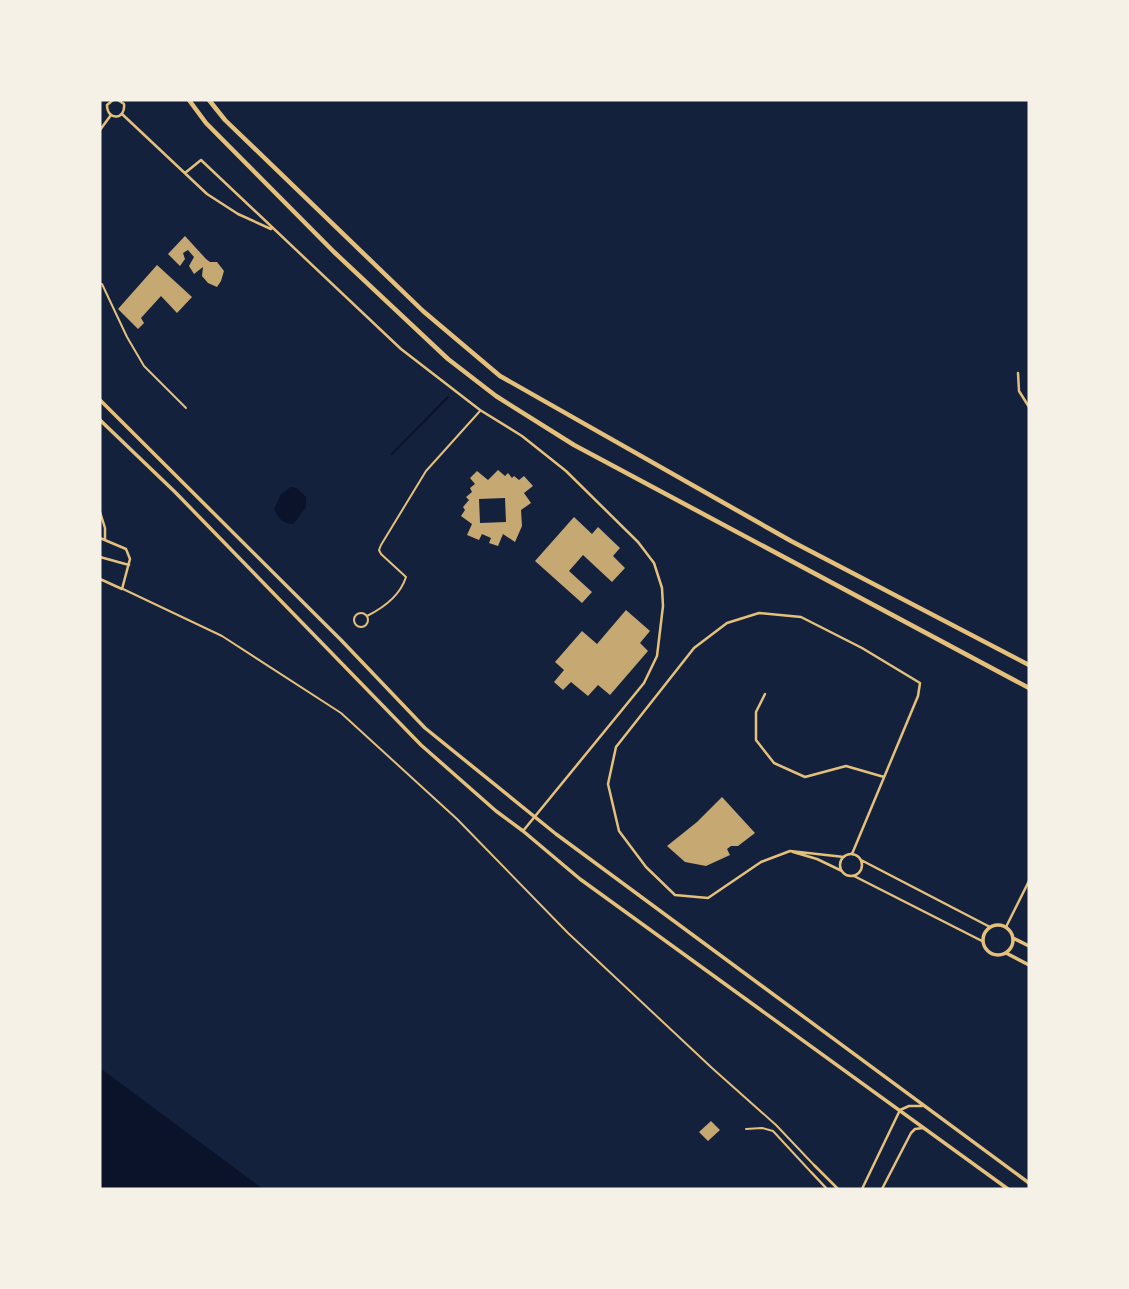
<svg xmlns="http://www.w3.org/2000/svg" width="1129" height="1289" font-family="Commissioner,sans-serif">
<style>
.water{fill:#0b132b}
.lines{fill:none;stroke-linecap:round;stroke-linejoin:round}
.stream{stroke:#0b132b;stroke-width:2}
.building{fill:#c6a872;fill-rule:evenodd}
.service{stroke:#e5c07b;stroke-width:2}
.minor{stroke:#e5c07b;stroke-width:2.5}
.tertiary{stroke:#e5c07b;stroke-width:3.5}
.trunk{stroke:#e5c07b;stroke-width:4.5}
</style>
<rect width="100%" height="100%" fill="#14213d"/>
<path class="water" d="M291 487 297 488 306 497V507L294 524C283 524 278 518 274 509L281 494Z
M100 1068 263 1189H100Z"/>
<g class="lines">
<path class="stream" d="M392 454 448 397"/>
</g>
<path class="building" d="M185 236 206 259 210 262H217L224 271 221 281 217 287 208 283 202 276 203 267 194 274 189 266 194 257 188 250 183 253 185 259 180 266 168 254Z
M157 265 192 297 177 313 161 296 141 318 144 323 138 329 118 309Z
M498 470 505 476 508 473 512 478 514 476 519 480 524 476 533 486 524 493 531 503 521 510 522 526 515 542 503 534 498 546 489 543 491 538 482 534 479 540 467 535 472 524 461 516 465 510 463 507 469 500 466 497 472 492 470 488 475 484 470 478 477 471 488 480ZM505 498 506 522 480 523 479 499Z
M574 517 592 534 598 527 620 548 613 556 625 568 612 582 583 555 569 571 592 592 582 603 535 561Z
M626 610 650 631 640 643 648 651 610 695 598 685 588 696 571 682 563 690 554 682 564 670 555 662 582 631 597 644Z
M722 797 755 833 738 846H731L727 849 730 855 706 866 685 862 667 846 697 822Z
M711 1121 720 1130 708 1141 699 1132Z"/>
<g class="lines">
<path class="service" d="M102 284 127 337 144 366 186 408
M123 589 222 636 341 713 457 819 568 933 712 1068 776 1125 813 1164
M354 620a7 7 0 1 1 14 0a7 7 0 1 1-14 0Z
M367 616C383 608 400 596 406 577L381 554 379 550 381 545 426 471 480 411
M746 1129 762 1128 773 1131 810 1171"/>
<path class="minor" d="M113 100 107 105C107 121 126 120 124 104L118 100
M122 114 207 194 238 214 271 229
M100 130 111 115
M185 173 201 160 401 349 480 410 522 436 566 471 638 542 654 563 662 588 663 606 657 656 644 683 523 831
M1018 373 1019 391 1029 407
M100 512 105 528V539
M100 538 126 549 130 559 122 589 100 579
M100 557 129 565
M765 694 756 712V740L774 763 805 777 846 766 884 777
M793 852 817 859 842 871
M840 865a11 11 0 1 1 22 0a11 11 0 1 1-22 0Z
M844 857 790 851 761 862 708 898 675 895 646 867 619 831 608 784 616 747 694 648 727 623 759 613 801 617 862 648 920 683 918 696 852 854
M861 860 990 927
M854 876 982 941
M1006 927 1029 881
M814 1165 838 1189
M811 1172 827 1189
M862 1189 900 1110 909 1106H922
M882 1189 911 1133 915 1129 923 1128"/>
<path class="tertiary" d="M100 400 341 640 425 728 556 834 1029 1183
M100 420 175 492 421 745 496 811 523 831 580 879 1008 1189
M983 940a15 15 0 1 1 30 0a15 15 0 1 1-30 0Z
M1013 938 1029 946
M1006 953 1029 965"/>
<path class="trunk" d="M189 100 206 123 334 252 448 359 496 396 574 445 1029 688
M209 100 225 120 423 311 500 376 791 541 1029 665"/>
</g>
<rect width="1129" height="1289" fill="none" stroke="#f6f1e7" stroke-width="203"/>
</svg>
